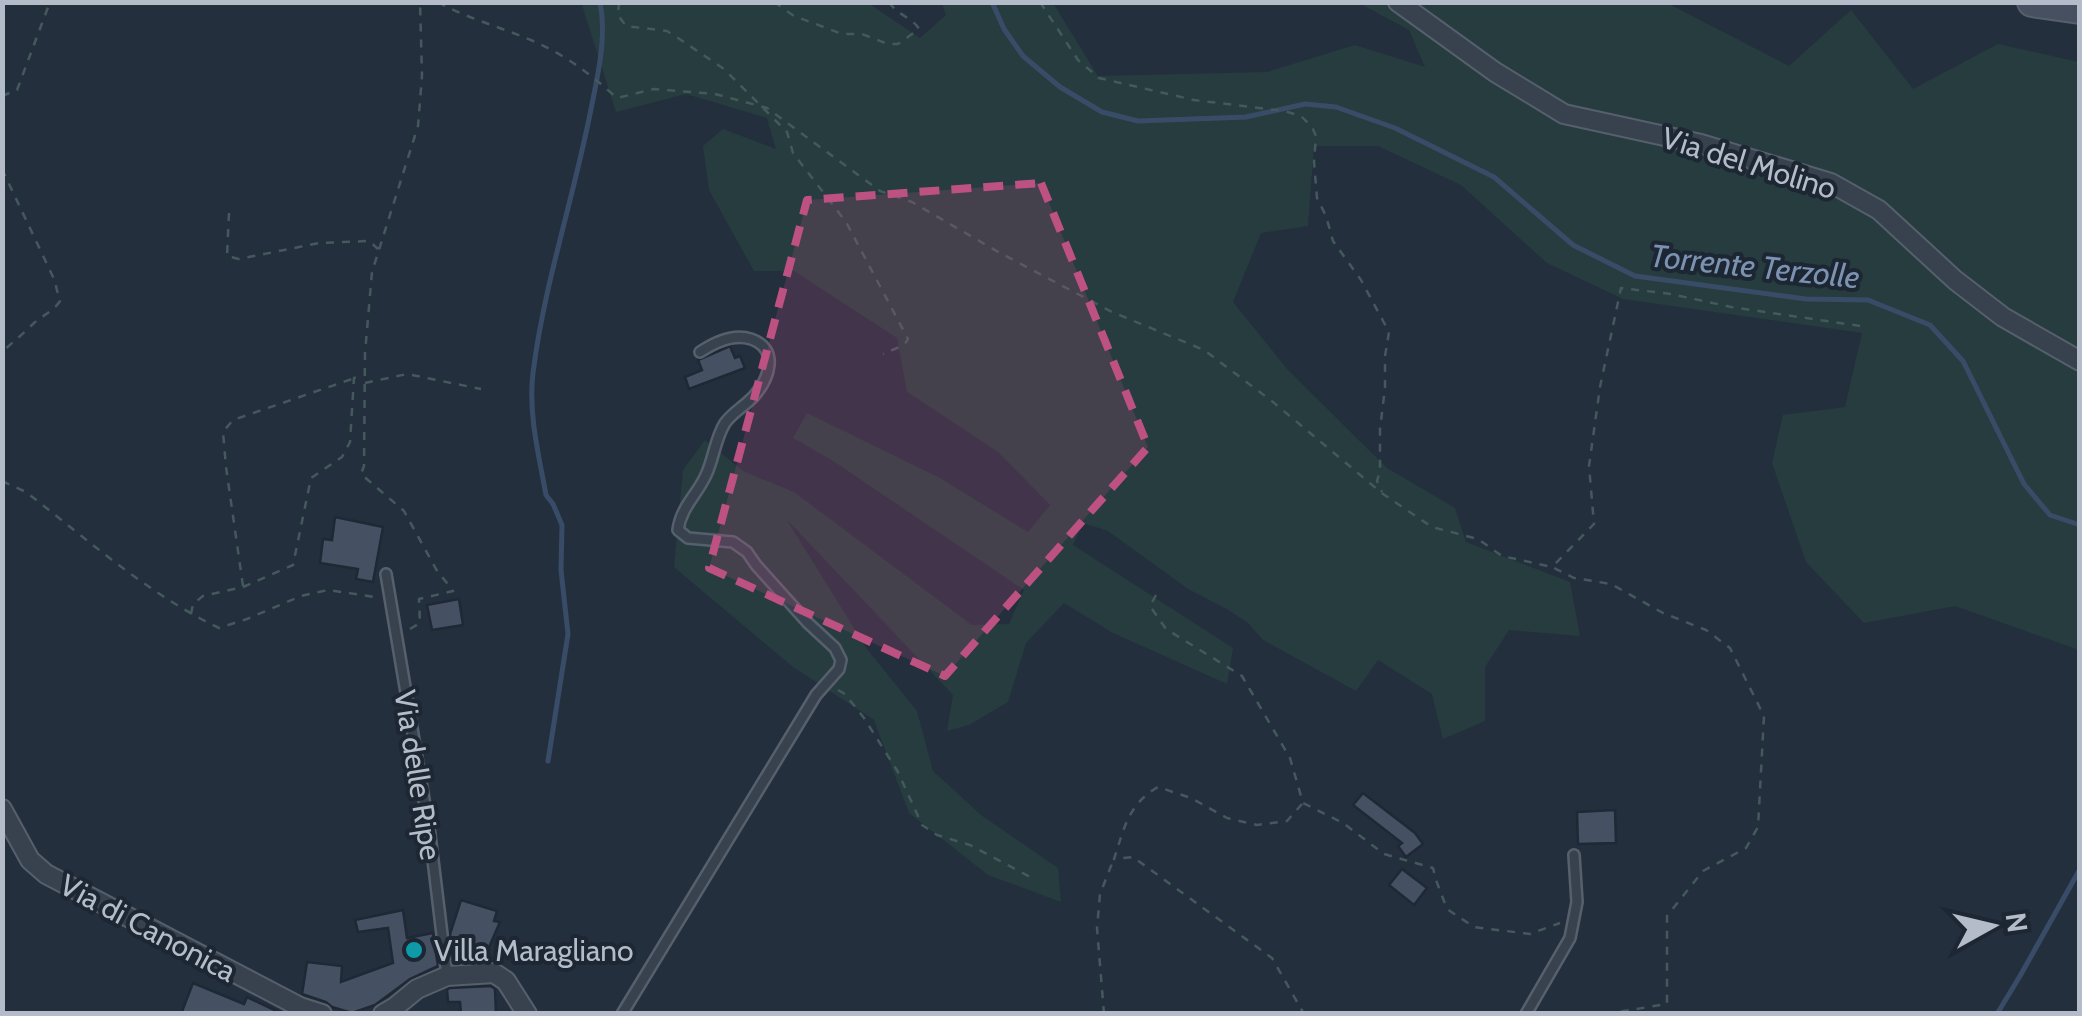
<svg xmlns="http://www.w3.org/2000/svg" width="2082" height="1016" font-family="Cabin,sans-serif">
<style>
.green{fill:#263c3f}
.lines{fill:none;stroke-linecap:round;stroke-linejoin:round}
.stream{stroke:#394c67;stroke-width:5}
.building{fill:#455162;stroke:#1f2835;stroke-width:2.5}
.lane-casing{stroke:#565f6c;stroke-width:14}
.street-casing{stroke:#565f6c;stroke-width:22}
.secondary-casing{stroke:#565f6c;stroke-width:32}
.path{stroke:#44595c;stroke-width:2.5;stroke-dasharray:8 8;stroke-linecap:butt}
.lane{stroke:#38414e;stroke-width:9}
.street{stroke:#38414e;stroke-width:18}
.secondary{stroke:#465061;stroke-width:28}
.marked{fill:#bd5182;fill-opacity:0.2;stroke:#bd5182;stroke-width:8;stroke-dasharray:20 12;stroke-linejoin:round}
.culture-dot{fill:#0f9aa8;stroke:#1d2633;stroke-width:4}
.labels{text-anchor:middle;dominant-baseline:central;stroke-width:8;stroke-linejoin:round;paint-order:stroke}
.street-label{font-size:30px;fill:#b4bcc9;stroke:#1d2633}
.poi-label{font-size:30px;fill:#b4bcc9;stroke:#1d2633;text-anchor:start}
.water-label{font-size:32px;font-style:italic;fill:#7c92b1;stroke:#1d2633}
</style>
<rect width="100%" height="100%" fill="#242f3e"/>
<path class="green" d="M581 2 868 3 920 38 946 15 942 3H1053L1098 76 1267 72 1355 45 1425 67 1409 30 1357 2 1667 3 1789 66 1851 10 1913 89 1998 44 2079 62 2080 309 2077 316 2080 320 2079 650 1955 606 1864 623 1806 562 1772 463 1783 415 1845 407 1862 333 1623 299 1547 263 1461 185 1378 146H1314L1308 226 1261 233 1233 302 1288 370 1387 468 1455 508 1466 542 1570 582 1580 636 1509 630 1485 667V721L1443 739 1432 694 1378 660 1356 691 1263 640 1248 623 1227 609 1188 589 1108 531 1083 523 1073 545 1233 648 1227 684 1113 633 1064 603 1026 643 1008 702 969 725 947 731 953 695 787 520 867 649 917 711 933 771 981 815 1058 868 1061 902 988 875 909 813 874 720 793 667 674 567 683 470 705 440 743 471 794 492 972 625 1009 624 1024 590 833 461 793 438 807 413 940 478 1028 532 1050 505 998 452 907 392 897 338 794 271H754L709 190 703 146 723 129 776 149 767 118 686 94 616 112Z"/>
<g class="lines">
<path class="stream" d="M992 2 1004 29 1023 56 1060 87 1102 112 1138 121 1246 117 1305 104 1336 107 1395 128 1494 177 1573 245 1635 276 1806 299 1868 300 1930 325 1963 361 2024 484 2050 515 2080 525
M548 761 568 634 561 570 562 525 553 504 546 495C539 456 528 413 533 373 544 284 574 197 591 109 598 74 607 37 600 2
M1997 1014 2020 976 2080 869"/>
</g>
<path class="building" d="M730 346 735 358 740 356 745 368 689 389 685 377 702 370 698 360Z
M335 517 383 527 373 582 356 579 358 569 320 563 323 539 332 540Z
M459 599 463 625 432 630 427 605Z
M1363 793 1415 833 1423 844 1406 857 1398 846 1402 843 1353 805Z
M1615 810 1616 843 1578 844 1577 812Z
M1402 869 1427 888 1414 905 1389 885Z
M461 900 497 911 494 921 500 922 483 961 454 963 450 934Z
M403 910 407 938 433 933 438 966 410 979 375 1005 352 1013 332 1007 326 1002 302 994 307 962 342 966 341 982 393 963 388 928 358 932 355 920Z
M193 983 244 1004 247 997 283 1014H181Z
M491 986 495 989 496 1014H461L460 1002H448L447 989 450 988Z"/>
<g class="lines">
<g class="lane-casing">
<path id="lane" d="M386 574 430 835 447 976
M622 1014 816 695 839 669 841 660 835 648 808 623 756 565 747 552 733 542 688 538 678 530C681 507 697 495 706 475 714 458 715 439 725 423 733 412 745 406 754 396 769 379 780 349 751 339 733 333 715 342 700 352
M1526 1014 1570 938 1577 902 1574 855"/>
</g>
<g class="street-casing">
<path id="street" d="M1398 2 1495 72 1564 114 1701 144 1831 183 1879 210 1955 280 2003 317 2080 361
M2 809 30 860 46 874 300 1007 322 1014
M383 1014 395 1007 417 989 447 976 494 973 506 981 527 1014"/>
</g>
<g class="secondary-casing">
<path id="secondary" d="M2032 2 2080 9"/>
</g>
<path class="path" d="M438 2C468 19 501 27 533 41 567 56 589 73 617 98L654 89 715 94 767 108 880 191 912 202 1000 253 1112 312 1204 350 1273 402 1383 494 1432 527 1478 539 1502 556 1552 567
M619 2 618 15 626 26 667 31 681 40 724 69 787 132 793 153 846 222 908 339 904 345 883 354
M774 2 794 16 821 26 842 34H862L888 44H898L919 29C913 18 897 15 889 2
M1040 2 1078 60 1099 78 1194 100 1284 111 1301 116 1312 127 1316 136 1314 162 1317 198 1326 216 1333 241 1361 280 1389 332 1385 356V388L1380 429V471L1377 481 1382 492
M2 96 17 90 50 2
M2 169 54 279 60 301C53 312 44 314 34 323 24 333 13 342 2 352
M229 213 227 256 239 259 319 243 369 241 378 249
M365 383 407 374 481 389
M2 481 26 492C88 540 148 594 219 628L247 619 301 596 328 590 375 597
M243 586 226 467 223 432 233 420 352 379
M1156 595 1150 606 1166 629 1242 676 1290 758 1303 803 1343 823 1384 854 1433 868 1436 880 1447 909 1474 927 1530 934 1560 923
M191 614 193 604 203 596 243 587 293 565 311 478 342 457 350 442 354 378 363 375
M410 629 420 623 419 599 453 591 436 569 404 511 361 474 364 466 365 353 372 272 418 126 422 76 420 2
M838 690 845 694 864 718 898 772 922 825 937 835 970 845 1032 878
M1302 804 1287 821 1257 825 1227 818 1191 798 1158 787C1128 804 1124 829 1114 859L1133 857 1272 958 1304 1014
M1104 1014 1097 928 1100 894 1113 861
M1605 1014 1667 1004V916L1703 871 1746 848 1758 827 1764 716 1730 648 1706 630 1663 613 1611 584 1574 578 1552 567 1594 524 1589 466 1600 387 1621 288 1671 294 1731 307 1867 327"/>
<use href="#lane" class="lane"/>
<use href="#street" class="street"/>
<use href="#secondary" class="secondary"/>
</g>
<path class="marked" d="M1041 183 1148 447 945 676 709 568 807 200Z"/>
<circle class="culture-dot" cx="414" cy="950" r="10"/>
<g class="labels">
<g class="street-label">
<text transform="translate(1749 163) rotate(17)">Via del Molino</text>
<text transform="translate(418 775) rotate(81)">Via delle Ripe</text>
<text transform="translate(148 928) rotate(28)">Via di Canonica</text>
</g>
<g class="poi-label">
<text x="434" y="950">Villa Maragliano</text>
</g>
<g class="water-label">
<text transform="translate(1755 266) rotate(6)">Torrente Terzolle</text>
</g>
</g>
<rect width="2082" height="1016" fill="none" stroke="#b4bcc9" stroke-width="10"/>
<g transform="translate(1992 926) rotate(82)" stroke="#1d2633" stroke-width="8" paint-order="stroke">
<path d="M0-8L18 38L0 25L-18 38Z" fill="#b4bcc9"/>
<text y="-15" font-size="28" font-weight="bold" text-anchor="middle" fill="#b4bcc9">N</text>
</g>
</svg>
